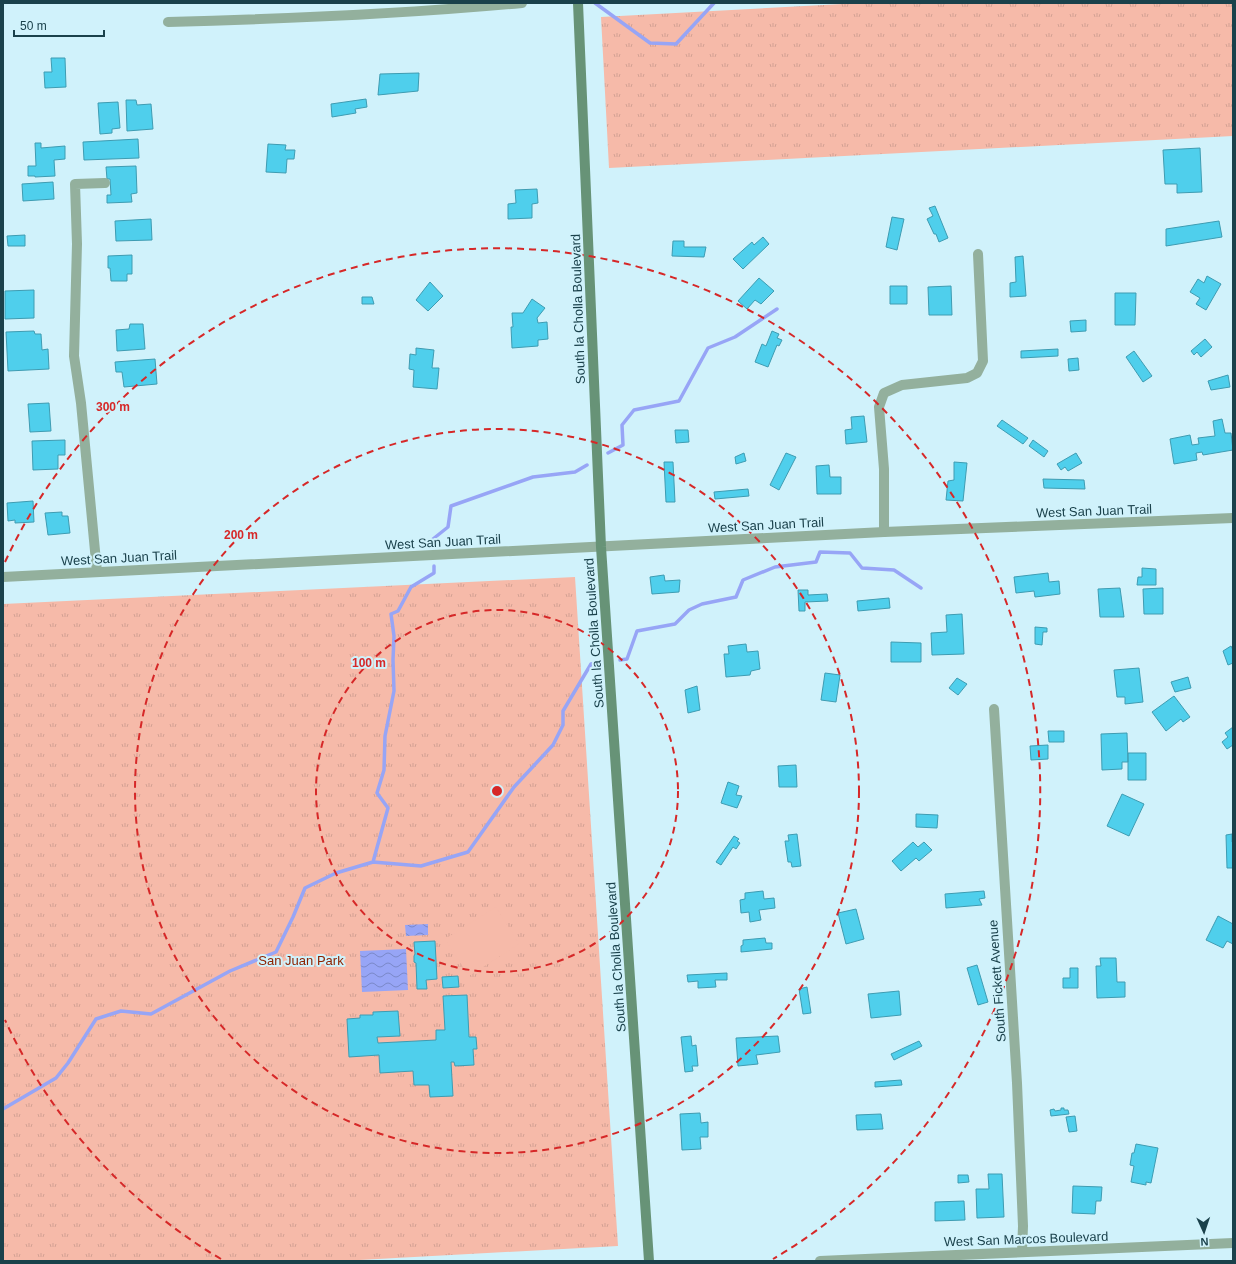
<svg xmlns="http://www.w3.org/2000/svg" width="1236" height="1264" font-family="Helvetica,sans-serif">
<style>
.park{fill:url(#park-tufts)}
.pitch{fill:#f6baa9}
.water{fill:url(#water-waves)}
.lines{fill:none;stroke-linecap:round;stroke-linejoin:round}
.stream{stroke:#97a5f6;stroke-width:3.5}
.building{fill:#4fcfec;stroke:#3e9cb2}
.minor{stroke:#93b09d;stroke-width:10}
.tertiary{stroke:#93b09d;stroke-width:10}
.secondary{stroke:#679377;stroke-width:10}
.ring{fill:none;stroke:#d62828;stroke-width:2;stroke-dasharray:7 5}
.labels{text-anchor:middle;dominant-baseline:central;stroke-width:4;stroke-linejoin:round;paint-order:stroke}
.street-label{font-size:13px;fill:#1a414b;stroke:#d0f2fb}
.park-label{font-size:13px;fill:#8d2200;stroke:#d0f2fb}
.centre{fill:#d62828;stroke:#d0f2fb;stroke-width:2}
.ring-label{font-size:12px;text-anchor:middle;font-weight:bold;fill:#d62828;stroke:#d0f2fb;stroke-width:4;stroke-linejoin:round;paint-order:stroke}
</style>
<defs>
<pattern id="park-tufts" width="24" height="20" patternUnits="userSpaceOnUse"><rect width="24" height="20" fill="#f6baa9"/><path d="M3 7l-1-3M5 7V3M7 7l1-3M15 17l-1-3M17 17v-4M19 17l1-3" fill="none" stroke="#d2a193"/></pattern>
<pattern id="water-waves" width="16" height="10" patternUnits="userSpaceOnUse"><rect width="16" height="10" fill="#97a5f6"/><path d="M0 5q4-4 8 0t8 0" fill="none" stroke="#7a88c9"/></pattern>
</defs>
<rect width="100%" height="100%" fill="#d0f2fb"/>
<path class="park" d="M861 3H1233V136L609 168 601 17Z
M575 577 618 1246 341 1261H3V604Z"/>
<path class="pitch" d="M496 907 519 944 469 976 445 939Z"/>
<path class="water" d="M428 924V935L406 936 405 925Z
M406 949 408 990 362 992 360 951Z"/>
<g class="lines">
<path class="stream" d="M595 3 650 43 676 44 714 3
M608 453 623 445 622 425 634 410 679 401 708 348 735 337 777 309
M433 544V539L448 527 451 506 533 477 575 472 587 465
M620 660 627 659 637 631 675 624 689 610 702 604 736 597 743 580 775 567 816 562 820 552 850 553 862 568 894 570 921 588
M373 862 388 808 377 793 384 770 385 736 394 691 393 660 394 636 391 614 398 611 411 587 434 573V566
M3 1109 56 1078 68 1063 96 1019 121 1011 151 1014 230 971 276 952 293 917 305 888 336 873 373 862 421 866 468 852 514 787 553 745 563 725V711L591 664 598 663"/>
</g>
<path class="building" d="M51 58H65L66 87 45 88 44 72H52Z
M419 73 418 91 378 95 380 74Z
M366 99 367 107 355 109 356 113 332 117 331 104Z
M126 100H136L137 105 151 104 153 129 127 131Z
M118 102 120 128 112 129V133L100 134 98 103Z
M138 139 139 158 84 160 83 142Z
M35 143H41V148L65 146V159L54 160 55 176 35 177V176H28V166H36Z
M268 144 286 145 285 150H295L294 159H287L286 173 266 172Z
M1200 148 1202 192 1177 193V184H1165L1163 150Z
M136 166 137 193 131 194 132 202 107 203V195H111L110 179H107L106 167Z
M53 182 54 199 23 201 22 184Z
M537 189 538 203 532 204V218L508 219V204L516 203 515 190Z
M935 206 948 238 939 242 936 234H934L927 219 933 216 929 208Z
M892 217 904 219 897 250 886 247Z
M151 219 152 240 116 241 115 221Z
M1219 221 1222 237 1166 246V229Z
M25 235V246H8L7 236Z
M763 237 769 244 743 269 733 259 752 242 754 245Z
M673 241H684V247H706L704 257 672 256Z
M132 255V274H127V281H111L110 268H108V256Z
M1023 256 1026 296 1010 297V283L1016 282 1015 257Z
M1207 276 1221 284 1206 310 1196 304 1200 298 1190 292 1198 279 1204 283Z
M759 278 774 291 761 304 755 300 747 309 738 301Z
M430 282 443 296 428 311 416 300Z
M890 286H907V304H890Z
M951 286 952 315H929L928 287Z
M34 290V318L5 319V291Z
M1115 293H1136L1135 325H1115Z
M362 297H372L374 304H362Z
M532 299 545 308 537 318 538 323 547 322 548 339 538 340V346L512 348 511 327H513L512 313H523Z
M1086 320V331L1071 332 1070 321Z
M130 324H143L145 349 117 351 116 330 129 329Z
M34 331 35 334H41L42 350 48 349 49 369 8 371 6 332Z
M772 331 779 334 777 338 782 340 779 346 777 345 768 367 755 362 762 344 766 346Z
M1205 339 1212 347 1201 357 1197 352 1194 355 1191 351Z
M416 348 434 350 432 368H439L437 389 413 387 414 370 409 369 410 354 416 355Z
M1058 349V356L1021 358V351Z
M1134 351 1152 376 1143 382 1126 357Z
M1078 358 1079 370 1069 371 1068 359Z
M155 359 157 384 124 387 122 372H116L115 362Z
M1228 375 1230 387 1211 390 1208 381Z
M49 403 51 431 30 432 28 404Z
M864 416 867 442 846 444 845 430 852 429 851 417Z
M1222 419 1225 433H1231L1233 450 1203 455 1202 452 1196 453 1197 460 1174 464 1170 439 1190 435 1192 445 1199 444 1198 438 1215 436 1213 421Z
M1002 420 1028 438 1023 444 997 426Z
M675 430H688L689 442 676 443Z
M65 440V455H58V469L33 470 32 441Z
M1033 440 1048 451 1044 457 1029 446Z
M744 453 746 461 736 464 735 457Z
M786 453 796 457 779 490 770 485Z
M1076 453 1082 463 1068 471 1065 467 1061 470 1057 464Z
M664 462H673L675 502H666Z
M954 462 967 463 963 501 946 500 948 481 954 480Z
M829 465 830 477H841V494H817L816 466Z
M1043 479 1084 480 1085 489 1044 488Z
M748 489 749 496 715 499 714 492Z
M33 501 34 522 15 523V520L8 521 7 503Z
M62 512V516H68L70 533 48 535 45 513Z
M1142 568 1156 569V585H1137L1138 577H1142Z
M1048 573 1049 582 1059 581 1060 594 1035 597 1034 591 1016 593 1014 577Z
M664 575 665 581 680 580 679 592 652 594 650 577Z
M1120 588 1124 617H1100L1098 589Z
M1163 588V614H1144L1143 589Z
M798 590H808V595L827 594 828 601 805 602V611H799Z
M889 598 890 608 858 611 857 601Z
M962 614 964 654 932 655 931 633 947 632 946 615Z
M1035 627 1047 628V632H1043L1042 645 1035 644Z
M891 642 921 643V662H891Z
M746 644 747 652 758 651 760 669 751 671 750 675 726 677 724 654H729L728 646Z
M1231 646 1233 650V663L1228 665 1223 651Z
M1139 668 1143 702 1125 704V697H1117L1114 670Z
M825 673 840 675 836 702 821 700Z
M1188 677 1191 688 1175 692 1171 682Z
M957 678 967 684 958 695 949 688Z
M697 686 700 710 688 713 685 690Z
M1174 696 1190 717 1183 722 1181 719 1166 731 1152 712Z
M1233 727V745L1227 749 1222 742 1228 737 1225 733Z
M1048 731H1064V742H1049Z
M1127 733 1128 762H1122V769L1102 770 1101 734Z
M1048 745V759L1031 760 1030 746Z
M1128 753H1146V780H1128Z
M796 765 797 787H779L778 766Z
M728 782 739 786 736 795 742 796 737 808 721 803Z
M1122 794 1144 804 1129 836 1107 826Z
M916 814 938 815 937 828 916 827Z
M797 834 801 866 792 867 791 862H788L785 841H789L788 835Z
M1232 834V842H1233V868H1227L1226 835Z
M734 836 739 839 737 841 740 843 736 849 733 847 721 865 716 862Z
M913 842 918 847 924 842 932 850 919 861 916 858 901 871 892 861Z
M763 891 764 899 774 898 775 908 759 910 761 920 750 922 749 912 741 913 740 900 745 899V893Z
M984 891 985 898 979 899 982 905 946 908 945 894Z
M856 909 864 939 846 944 838 913Z
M1218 916 1233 924V944L1227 941 1223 948 1206 940Z
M765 938 766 943H772V949L741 952V946L743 945V940Z
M435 941 437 979 426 980 427 989H417L416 963 414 962V956L415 954 414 942Z
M1100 958H1116L1117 982H1125V997L1097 998 1096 966H1101Z
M977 965 988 1002 978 1005 967 968Z
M1070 968H1078V988H1063V978H1070Z
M727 973V980H715L716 987 698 988V981L688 982 687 975Z
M458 976 459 987 443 988 442 977Z
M807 987 811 1013 803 1014 799 989Z
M899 991 901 1015 871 1018 868 994Z
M467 995 469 1037H476L477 1049H473L474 1065 455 1066 454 1062H451L453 1096 430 1097 429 1085H414L413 1071 380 1073 379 1055 349 1057 347 1019 360 1018V1015H373V1012L398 1011 400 1036 377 1037 378 1043 436 1040V1030H445L443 996Z
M691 1036 692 1046 696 1045 698 1066H692L693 1071 685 1072 681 1037Z
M778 1036 780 1052 756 1055 758 1064 738 1066 736 1038Z
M919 1041 922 1046 894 1060 891 1054Z
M901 1080 902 1085 875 1087V1082Z
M1061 1108H1064V1110H1068L1069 1114 1051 1116 1050 1110 1054 1109 1055 1111 1061 1110Z
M700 1113 701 1123 708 1122V1137H700L701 1149 682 1150 680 1114Z
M881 1114 883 1129 857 1130 856 1115Z
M1075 1116 1077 1131 1069 1132 1066 1117Z
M1136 1144 1158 1148 1151 1183 1146 1182V1185L1131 1182 1134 1166 1130 1165 1132 1153H1134Z
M988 1174H1002L1004 1217 977 1218 976 1189H989Z
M958 1175H968L969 1182 958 1183Z
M1073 1186 1102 1187 1101 1201H1096L1095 1214 1072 1213Z
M964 1201 965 1220 935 1221V1202Z"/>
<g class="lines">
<path class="minor" d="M168 22C286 19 404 14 522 3
M884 532V469L879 407 884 393 902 385 967 378 977 373 983 361 978 254
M97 572 81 403 74 356 77 244 75 184 105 183
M994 709 1017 1083 1023 1226 1022 1252
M820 1261 1233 1243"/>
<path class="tertiary" d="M3 577 884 532 1233 518"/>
<path class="secondary" d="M578 3 601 547 649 1261"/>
</g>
<g class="ring">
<circle cx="497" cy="791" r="181"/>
<circle cx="497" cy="791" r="362"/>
<path d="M221 1259A543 543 0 0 1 5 1020M5 562A543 543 0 1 1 773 1259"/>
</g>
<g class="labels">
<g class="street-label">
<text transform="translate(578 309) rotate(-92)">South la Cholla Boulevard</text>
<text transform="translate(1094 511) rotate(-2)">West San Juan Trail</text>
<text transform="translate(766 525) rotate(-3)">West San Juan Trail</text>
<text transform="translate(443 542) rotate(-3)">West San Juan Trail</text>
<text transform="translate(119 558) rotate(-3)">West San Juan Trail</text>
<text transform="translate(594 633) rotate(-94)">South la Cholla Boulevard</text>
<text transform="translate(616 957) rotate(-94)">South la Cholla Boulevard</text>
<text transform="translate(997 981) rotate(-94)">South Fickett Avenue</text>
<text transform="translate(1026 1239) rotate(-2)">West San Marcos Boulevard</text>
</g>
<g class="park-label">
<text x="301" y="960">San Juan Park</text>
</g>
</g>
<circle cx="497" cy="791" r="6" class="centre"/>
<g class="ring-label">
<text x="113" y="411">300 m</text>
<text x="241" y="539">200 m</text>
<text x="369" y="667">100 m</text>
</g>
<rect width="1236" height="1264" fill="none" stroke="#1a414b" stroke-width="8"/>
<g transform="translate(1204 1232) rotate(177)" stroke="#d0f2fb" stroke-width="3" paint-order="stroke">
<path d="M0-3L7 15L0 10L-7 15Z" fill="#1a414b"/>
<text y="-6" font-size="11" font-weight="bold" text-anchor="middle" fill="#1a414b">N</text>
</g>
<path d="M14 30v6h90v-6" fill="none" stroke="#1a414b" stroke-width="2"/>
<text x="20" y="30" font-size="12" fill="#1a414b" stroke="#d0f2fb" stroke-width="3" paint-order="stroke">50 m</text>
</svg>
